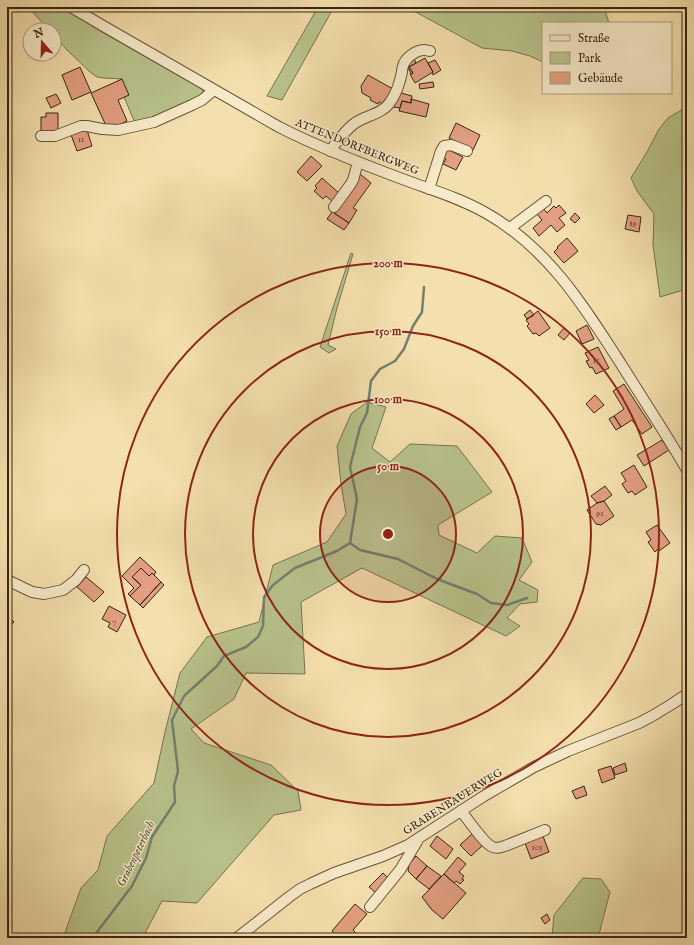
<svg xmlns="http://www.w3.org/2000/svg" width="694" height="945" font-family="'IM FELL English',serif">
<style>
.green{fill:#b9c38c;stroke:#78744f}
.lines{fill:none;stroke-linecap:round;stroke-linejoin:round}
.stream{stroke:#748071;stroke-width:2.5}
.building{fill:#e29f81;stroke:#382512}
.minor-casing{stroke:#675439;stroke-width:12}
.minor{stroke:#f8ebca;stroke-width:10}
.ring{fill:none;stroke:#8f2418;stroke-width:2}
.labels{text-anchor:middle;dominant-baseline:central;stroke-width:3;stroke-linejoin:round;paint-order:stroke}
.number-label{font-size:9px;fill:#62442e}
.street-label{font-size:11px;fill:#382512;stroke:#f8ebca}
.water-label{font-size:12px;font-style:italic;fill:#565241;stroke:#f8ebca}
.centre{fill:#8f2418;stroke:#f8ebca;stroke-width:2}
.ring-label{font-size:12px;text-anchor:middle;font-weight:bold;fill:#8f2418;stroke:#f8ebca;stroke-width:3;stroke-linejoin:round;paint-order:stroke}
</style>
<rect width="100%" height="100%" fill="#f4e0ae"/>
<filter id="stains"><feTurbulence type="fractalNoise" baseFrequency=".005" numOctaves="4"/><feColorMatrix values="0 0 0 0 .2 0 0 0 0 .09 0 0 0 0 .02 0 0 0 .5 -.17"/></filter>
<radialGradient id="worn" r=".72"><stop offset=".6" stop-color="#630" stop-opacity="0"/><stop offset="1" stop-color="#630" stop-opacity=".3"/></radialGradient>
<path class="green" d="M28 7H62L102 32 201 88 203 92V94L136 125 124 97 122 79 104 78 97 77 90 72 66 49 54 35V30H49Z
M318 7H334L282 100 267 96Z
M404 7H604L609 23H543V62L530 56 512 51 482 48 412 10Z
M687 104V289L660 297 653 245 654 214 637 191 631 178 647 152 659 129 668 118 685 108Z
M351 253 353 254 337 308 328 345 336 349 329 353 320 347Z
M367 402 386 407 372 448 390 462 410 444 457 446 492 492 438 525 439 535 477 553 495 536 522 538 532 562 519 580 538 590 537 602 520 604 507 618 520 626 506 636 362 568 301 602 305 674 246 673 234 699 191 729 204 743 271 765 298 791 301 810 274 815 197 903 162 901 144 935 135 938H63L81 888 98 870 107 836 154 783 165 732 180 673 207 637 259 622 273 565 327 542 346 514 341 484 337 446 351 414Z
M583 878 601 879 610 892 598 938H552L554 915Z"/>
<g class="lines">
<path class="stream" d="M350 543 360 550 398 559 437 579 477 594 491 603 507 605 527 598
M94 938 97 932 132 886 146 858 152 837 175 802 174 786 178 771 172 720 184 696 217 666 224 656 246 647 258 637 263 626 264 597 273 585 295 568 337 551 350 543 357 499 350 467 360 427 367 413 371 381 380 369 395 361 404 349 413 326 422 312 424 287"/>
</g>
<path class="building" d="M414 58 416 63 409 67 413 73 411 74 405 62Z
M425 58 433 72 415 83 410 74 413 73 409 67Z
M435 60 441 70 433 75 432 73 433 72 428 63Z
M80 67 91 92 72 100 62 75Z
M368 75 393 89 384 105 379 102 378 104 370 100 371 98 362 93 361 86Z
M122 79 129 95 118 100 127 121 114 127 107 128 91 93Z
M433 82 434 87 420 89 419 84Z
M401 93 412 96 411 103 402 101 400 108 393 107Z
M56 94 61 103 51 108 46 98Z
M411 99 429 104 426 117 399 111 402 101 411 103Z
M46 113H58V133H41V117H46Z
M456 123 480 135 473 150 449 138Z
M86 127 92 146 77 151 70 132Z
M445 148 463 157 456 170 443 164 446 159 441 157Z
M311 156 322 166 307 181 297 172Z
M360 174 371 183 353 208 357 210 349 223 334 213 358 180Z
M322 178 340 194 333 202 326 196 323 199 314 191 317 188 315 186Z
M559 205 566 213 559 218 565 225 557 232 551 225 539 236 533 228 542 220 537 214 543 208 547 213 554 206 556 208Z
M334 209 336 210 334 213 349 223 344 230 327 219Z
M575 213 580 218 575 223 570 219Z
M628 215 641 217 639 232 625 229Z
M567 238 578 251 564 263 554 252 558 248 557 247Z
M530 310 534 315 527 319 524 315Z
M538 311 550 328 539 336 536 333 533 334 527 326 529 324 526 320Z
M587 325 594 339 582 344 576 331Z
M564 328 570 333 564 340 558 335Z
M598 347 609 368 596 374 592 367 590 368 586 361 589 360 585 353Z
M624 384 652 427 642 434 632 420 621 427 614 416 624 409 613 391Z
M595 395 604 405 594 413 586 404Z
M614 416 621 427 616 430 609 419Z
M662 440 669 450 644 466 637 455Z
M634 465 647 487 635 495 632 491 628 493 622 484 626 481 621 473Z
M605 486 612 495 604 501 597 503 591 496Z
M604 501 614 516 601 525 596 524 587 510 597 503Z
M657 525 670 543 659 551 658 549 655 552 648 542 651 540 646 532Z
M140 557 156 572 154 575 152 573 149 576 141 568 132 577 141 585 130 596 128 594 134 588 122 576Z
M141 568 149 576 152 573 161 582 140 605 130 596 141 585 132 577Z
M86 577 104 592 94 602 77 587Z
M161 582 164 585 143 608 140 605Z
M109 606 126 615 117 632 108 627 110 623 102 619Z
M8 616 14 622 7 629V617Z
M625 763 627 771 615 775 613 768Z
M611 766 615 778 602 783 598 770Z
M584 786 587 795 576 799 572 791Z
M472 834 483 845 471 856 460 845Z
M437 836 453 849 446 859 430 846Z
M543 836 549 852 531 859 525 843Z
M416 856 427 866 416 879 408 871 409 864Z
M458 857 466 864 459 872 464 876 462 879 464 880 460 884 456 881 454 883 444 874Z
M427 866 441 876 429 889 416 879Z
M383 873 389 879 376 893 369 887Z
M444 874 466 893 443 919 432 910 422 897Z
M355 904 367 914 353 930 357 934 354 938H351L348 936 346 938H340L332 931Z
M547 914 550 920 545 924 541 918Z"/>
<g class="lines">
<g class="minor-casing">
<path id="minor" d="M71 7 105 27 279 127C320 148 362 164 405 180 432 190 460 198 486 213 548 248 584 306 621 364 643 399 666 434 687 470
M41 136H55L81 126H87L102 129 118 130 154 122 192 105 202 100 214 90
M330 151C337 142 345 130 355 123 367 115 383 114 391 101 397 92 400 82 402 72 402 70 402 68 403 66 405 58 416 50 424 50 426 50 428 51 430 51
M429 189 441 151 444 146 451 145 467 151
M334 207 350 185 353 180 358 162
M510 228 546 201
M7 580 32 592 44 594 63 590 76 580 84 570
M461 811C467 818 485 845 493 847 497 849 501 847 505 846L545 830
M370 907 400 870 418 840
M237 938 289 897 300 889 310 884 334 873 383 856 408 845 484 796 534 767 568 751 639 723 654 715 672 704 687 694"/>
</g>
<use href="#minor" class="minor"/>
</g>
<circle cx="388" cy="534" r="68" fill="#8f2418" fill-opacity=".12"/>
<g class="ring">
<circle cx="388" cy="534" r="68"/>
<circle cx="388" cy="534" r="135"/>
<circle cx="388" cy="534" r="203"/>
<circle cx="388" cy="534" r="271"/>
</g>
<g class="labels">
<g class="number-label">
<text x="81" y="139">11</text>
<text x="633" y="223">89</text>
<text x="596" y="360">15</text>
<text x="600" y="513">91</text>
<text x="114" y="621">7</text>
<text x="537" y="847">105</text>
</g>
<g class="street-label">
<text transform="translate(357 147) rotate(22)">ATTENDORFBERGWEG</text>
<text transform="translate(453 802) rotate(-32)">GRABENBAUERWEG</text>
</g>
<g class="water-label">
<text transform="translate(136 854) rotate(-64)">Grabenpeterbach</text>
</g>
</g>
<circle cx="388" cy="534" r="6" class="centre"/>
<g class="ring-label">
<text x="388" y="267">200 m</text>
<text x="388" y="335">150 m</text>
<text x="388" y="403">100 m</text>
<text x="388" y="470">50 m</text>
</g>
<rect width="694" height="945" fill="none" stroke="#f4e0ae" stroke-width="24"/>
<rect x="8" y="8" width="678" height="929" fill="none" stroke="#382512" stroke-width="2"/>
<rect x="12" y="12" width="670" height="921" fill="none" stroke="#382512"/>
<rect x="542" y="22" width="130" height="72" fill="#f8ebca" stroke="#ab9c80"/>
<rect x="550" y="35" width="20" height="6" fill="#f8ebca" stroke="#ab9c80"/>
<text x="578" y="42" font-size="12" fill="#382512">Straße</text>
<rect x="550" y="52" width="20" height="12" fill="#b9c38c" stroke="#ab9c80"/>
<text x="578" y="62" font-size="12" fill="#382512">Park</text>
<rect x="550" y="72" width="20" height="12" fill="#e29f81" stroke="#ab9c80"/>
<text x="578" y="82" font-size="12" fill="#382512">Gebäude</text>
<g transform="translate(42 42) rotate(340)"><circle r="19" fill="#f8ebca" stroke="#ab9c80"/>
<path d="M0-3L7 15L0 10L-7 15Z" fill="#8f2418"/>
<text y="-6" font-size="11" font-weight="bold" text-anchor="middle" fill="#382512">N</text>
</g>
<rect width="100%" height="100%" filter="url(#stains)"/>
<rect width="100%" height="100%" fill="url(#worn)"/>
</svg>
